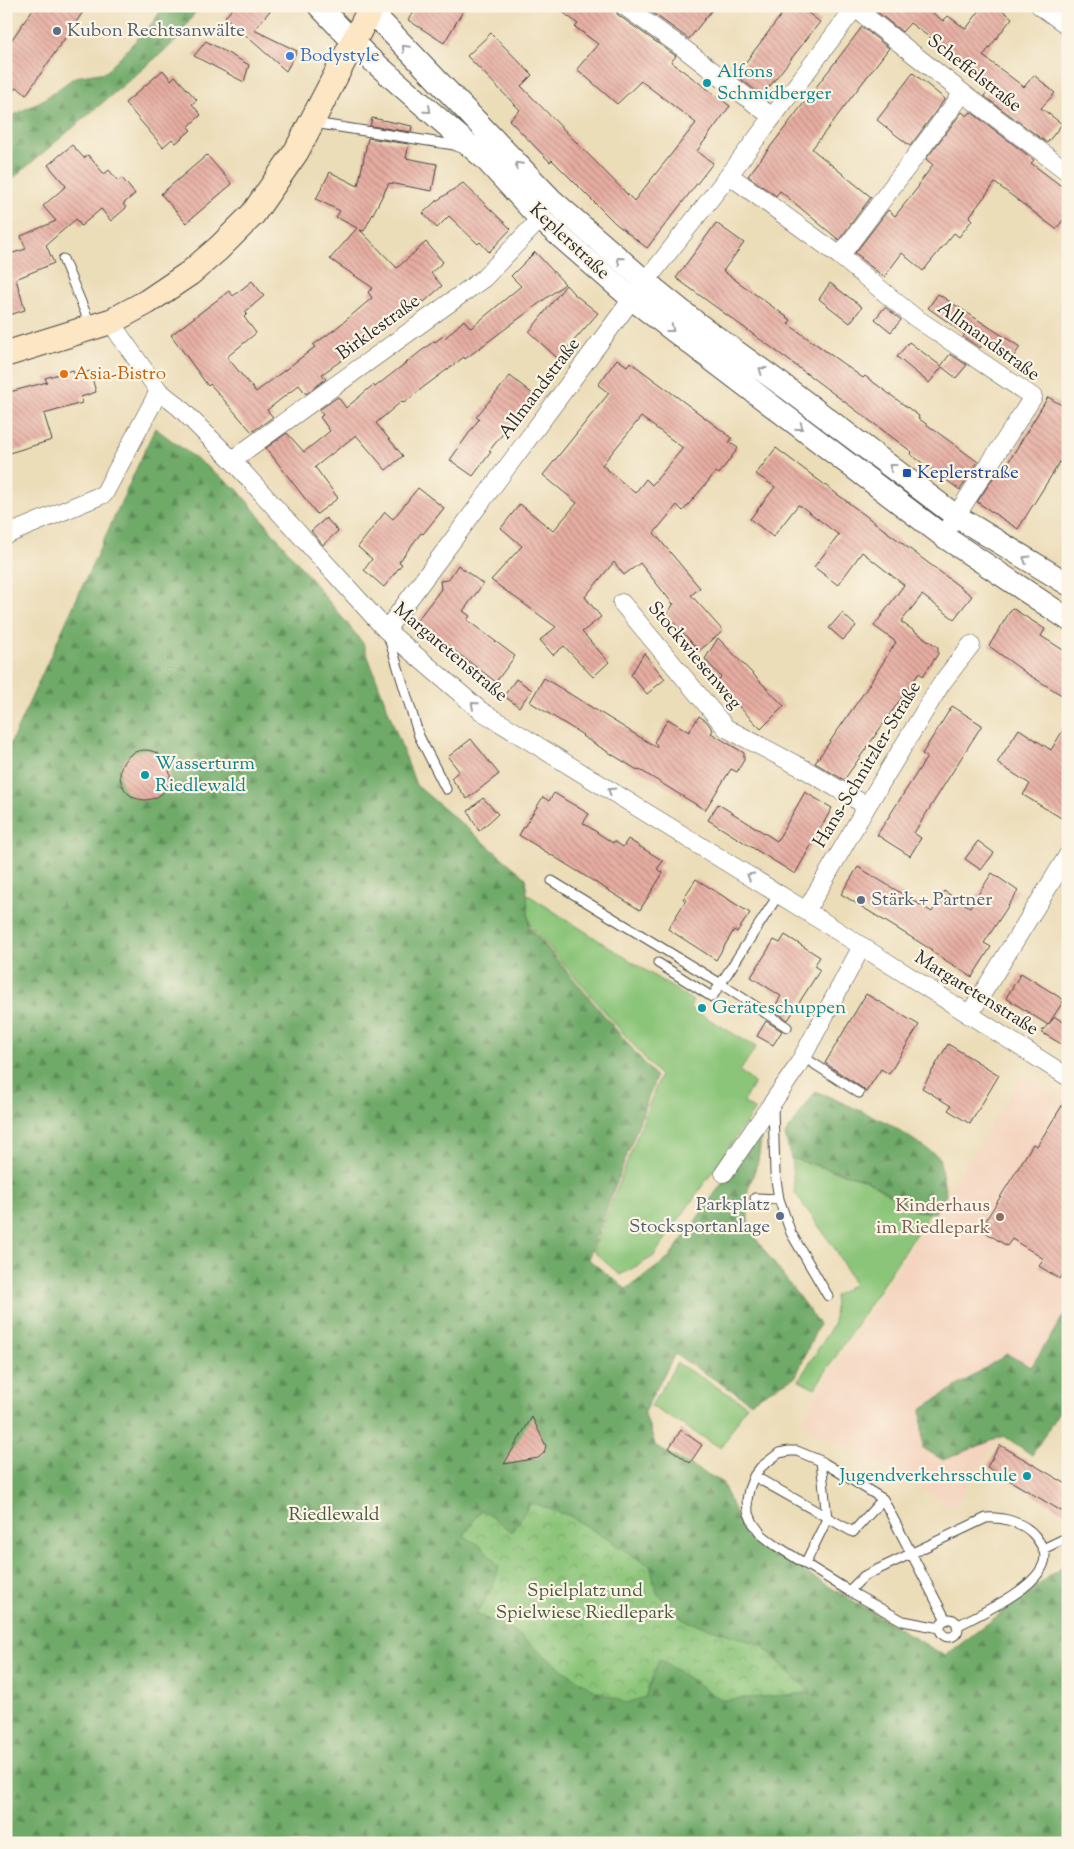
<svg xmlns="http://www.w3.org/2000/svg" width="1074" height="1849" font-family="'Sorts Mill Goudy',serif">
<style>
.built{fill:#f4d4bf}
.green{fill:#8bc579;stroke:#5b7852}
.forest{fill:url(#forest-firs);stroke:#4e6a4a}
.park{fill:url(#park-crowns);stroke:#5b7852}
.building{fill:url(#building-back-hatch);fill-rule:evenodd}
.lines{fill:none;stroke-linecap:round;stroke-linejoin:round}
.service-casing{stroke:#484640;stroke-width:11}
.minor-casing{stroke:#484640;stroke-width:19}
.tertiary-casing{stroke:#484640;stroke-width:24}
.secondary-casing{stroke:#484640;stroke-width:27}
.service{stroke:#fff;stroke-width:9}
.minor{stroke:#fff;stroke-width:18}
.tertiary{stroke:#fff;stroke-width:22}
.secondary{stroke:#fce6c4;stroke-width:25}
.oneway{stroke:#a0a0a0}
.service-dot{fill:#5c6f8a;stroke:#fcf5e5;stroke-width:2}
.shop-dot{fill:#3f7fe0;stroke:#fcf5e5;stroke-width:2}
.culture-dot{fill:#0f9aa8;stroke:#fcf5e5;stroke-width:2}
.food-dot{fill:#e8710a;stroke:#fcf5e5;stroke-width:2}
.transit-dot{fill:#1a4fb4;stroke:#fcf5e5;stroke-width:2}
.education-dot{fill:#8d6e63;stroke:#fcf5e5;stroke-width:2}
.labels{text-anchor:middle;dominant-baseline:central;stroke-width:4.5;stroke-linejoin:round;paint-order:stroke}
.service-label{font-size:19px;fill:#4e5e75;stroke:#fcf5e5;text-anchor:start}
.shop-label{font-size:19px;fill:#366cbe;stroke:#fcf5e5;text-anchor:start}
.culture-label{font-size:19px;fill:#0d838f;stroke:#fcf5e5;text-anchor:start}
.street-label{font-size:19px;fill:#2b2b2b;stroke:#fcf5e5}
.food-label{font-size:19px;fill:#c56008;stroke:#fcf5e5;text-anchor:start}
.transit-label{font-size:19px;fill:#164399;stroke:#fcf5e5;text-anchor:start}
.education-label{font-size:19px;fill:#785e54;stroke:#fcf5e5;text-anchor:end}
.park-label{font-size:19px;fill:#485942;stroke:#fcf5e5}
</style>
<defs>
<pattern id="forest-firs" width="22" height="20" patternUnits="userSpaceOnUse" patternTransform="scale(1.25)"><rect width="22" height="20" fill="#70aa69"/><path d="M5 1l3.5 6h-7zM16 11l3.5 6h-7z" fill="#5c8b57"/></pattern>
<pattern id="park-crowns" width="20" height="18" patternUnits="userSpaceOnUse" patternTransform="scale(1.25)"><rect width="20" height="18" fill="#8bc579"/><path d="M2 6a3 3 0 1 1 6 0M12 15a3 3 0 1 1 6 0" fill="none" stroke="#72a063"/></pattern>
<pattern id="building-back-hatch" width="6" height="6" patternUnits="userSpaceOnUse" patternTransform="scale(1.25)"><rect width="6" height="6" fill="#e7ada2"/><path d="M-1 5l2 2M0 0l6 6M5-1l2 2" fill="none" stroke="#bb8d84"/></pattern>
</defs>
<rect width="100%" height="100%" fill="#fcf5e5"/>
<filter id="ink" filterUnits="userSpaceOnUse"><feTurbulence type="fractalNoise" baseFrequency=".02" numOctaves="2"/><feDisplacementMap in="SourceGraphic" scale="10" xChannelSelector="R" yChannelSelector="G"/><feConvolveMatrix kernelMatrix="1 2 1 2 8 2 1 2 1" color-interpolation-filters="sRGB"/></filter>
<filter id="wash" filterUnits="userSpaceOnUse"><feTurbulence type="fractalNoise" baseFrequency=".0096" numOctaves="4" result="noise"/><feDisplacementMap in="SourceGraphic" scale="20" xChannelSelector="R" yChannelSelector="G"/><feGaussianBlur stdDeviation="1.12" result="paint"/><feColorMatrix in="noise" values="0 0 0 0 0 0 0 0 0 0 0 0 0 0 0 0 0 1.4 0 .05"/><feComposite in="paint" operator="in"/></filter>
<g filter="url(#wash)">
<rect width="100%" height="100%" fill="#ecddb9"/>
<path class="built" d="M1023 1075 1068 1104V1329L954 1507 799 1422Z"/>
<path class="green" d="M519 889 693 1001 690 1008 756 1047 740 1071 754 1083 743 1102 755 1110 653 1257 620 1275 593 1251 660 1076 531 926Z
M791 1158 867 1180 916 1211 930 1212 815 1388 799 1380 834 1323 835 1296 854 1284 835 1249 795 1193Z
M677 1363 747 1405 721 1448 651 1406Z"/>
<path class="forest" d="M163 6H199L177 40 6 184V119L43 100 75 77 106 72 155 20Z
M155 428 238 490 363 643 416 785 526 878 529 926 656 1077 588 1259 626 1289 668 1259 763 1126 758 1161 748 1190V1228L819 1324 796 1376 750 1402 675 1354 644 1412 656 1447 722 1482 745 1536 945 1656 1068 1562V1843H6V753Z
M816 1091 888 1123 939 1157 946 1195 935 1213 916 1211 867 1180 791 1158 785 1135Z
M1068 1309V1397L1032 1455 1004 1436 943 1460 923 1448 921 1409 1007 1354 1031 1367Z"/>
<path class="park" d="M531 1503 570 1516 650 1566 657 1593 683 1620 761 1645 811 1693 722 1700 659 1659 645 1697 626 1703 594 1690 566 1672 509 1628 476 1614 494 1584 499 1567 483 1547 464 1536 481 1509 512 1532Z"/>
<g id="blocks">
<path class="building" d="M35 6H87L26 95 17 87 6 96V48Z
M235 6H274L254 30 297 51 286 71 225 17Z
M417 6H466L444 43 408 20Z
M555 6H614L618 15 676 56 671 62 730 106 697 151 713 163 647 248 615 223 552 160 550 162 509 120 520 110 467 56 491 33 532 75 521 86 634 201 696 123 641 81 617 104 577 69 598 44 575 27 578 24Z
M643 6H715L689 39Z
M788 6H799L820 22 762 96 736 75Z
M879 6H924L943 21 948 16 966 29 983 6H997L1012 18 983 56 1024 87 1034 75 1055 93 1041 108 1062 124 1047 143 984 96 990 89 974 77 977 72 910 23 902 32 876 11Z
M862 27 889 48 812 149 871 197 839 240 780 191 776 196 748 176Z
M206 41 249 65 244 82 194 56Z
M163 70 171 80 175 76 197 100 192 104 201 115 188 127 191 130 176 143 172 139 163 147 125 103Z
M913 73 945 99 910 146 877 120Z
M962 112 967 116 971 112 1034 160 1031 163 1068 191V214L1056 229 995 183 969 217 972 220 959 237 954 233 923 271 902 253 884 277 861 259 862 258 855 253 888 210 895 216 919 186 918 185 933 165 926 159Z
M372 118 412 126 411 132 370 126Z
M368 138 409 144 406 158 437 164 432 191 389 183 364 231 360 230 397 268 426 242 443 262 431 273 442 286 424 302 422 300 393 324 391 321 362 346 322 374 326 379 306 394 299 385 267 410 273 417 252 432 210 384 208 386 171 335 229 291 233 296 252 281 264 296 245 312 247 314 244 317 256 333 227 357 256 392 315 347 313 345 334 330 372 298 368 292 373 288 330 259 357 228 336 217 340 211 316 199 330 172 358 186Z
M72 145 84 158 88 155 104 174 109 170 118 181 122 178 135 194 123 204 126 208 111 221 101 209 81 226 76 219 46 245 54 263 16 279 25 310 6 316V255L26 249 21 236 56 221 43 206 66 186 48 165Z
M207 155 232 184 186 223 161 194Z
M463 183 511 229 489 252 480 242 478 244 449 216 437 228 423 213 435 202Z
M716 223 744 243 723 271 791 320 788 324 863 378 865 376 919 416 918 418 978 462 960 490 910 454 912 452 783 356 676 278Z
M535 252 565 284 465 359 464 357 425 386 404 403 402 401 376 423 403 456 386 470 356 435 315 467 338 498 317 514 266 448 287 433 304 452 330 431 320 417 323 415 319 410 338 397 346 408 373 385 375 387 434 341 435 342 443 336 445 338 464 320 471 328 521 286 511 276Z
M830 283 862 307 850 323 819 299Z
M566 285 574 294 598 313 558 359 529 332Z
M938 294 1020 347 1010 362 983 344 980 348 963 337 965 334 928 308Z
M885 307 901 320 891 332 875 319Z
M909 342 941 366 950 354 967 365 956 378 942 367 929 383 897 357Z
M617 359 627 366 630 362 700 414 732 438 729 442 738 448 719 474 716 472 683 511 677 505 654 533 700 588 691 595 723 631 699 651 667 615 674 603 673 604 640 563 624 575 614 562 585 597 601 617 582 632 609 662 593 677 564 646 553 655 540 640 556 627 491 580 522 546 501 528 520 504 553 531 577 503 543 475 609 393 598 385ZM641 417 683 448 652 485 646 479 635 493 602 465Z
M73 370 75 376 90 371 96 392 81 397 82 403 44 414 52 440 6 454V393L47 382 45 378Z
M510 376 534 395 489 451 491 452 473 476 450 460 479 419 476 417Z
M1048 397 1068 409V449L1018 529 977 502 995 475 998 477 1002 470 1003 471Z
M776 448 972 596 954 619 922 595 901 622 938 647V654L923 676 919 673 844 780 815 763 865 691 896 642 874 626 904 585 862 552 838 585 814 567 839 535 801 506 798 505 773 537 750 519 775 487 756 474Z
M418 488 444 508 423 534 421 533 399 562 402 564 384 587 364 570 372 559 358 547 385 512 393 519Z
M326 518 338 531 323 545 311 531Z
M458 565 483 584 463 611 470 616 467 620 515 656 496 682 416 622 441 589 440 581 448 580Z
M1012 608 1045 629 1041 636 1068 653V699L1026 673 989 646Z
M842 613 856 626 843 640 829 628Z
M718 638 784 706 761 729 716 683 721 677 705 659Z
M644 653 665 679 647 694 631 675Z
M544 678 656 747 657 745 654 742 668 719 689 732 699 716 706 721 713 730 711 733 744 753V760L737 772 731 769 705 810 640 770 639 771 582 736 583 735 530 702Z
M516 679 532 690 519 707 504 696Z
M952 706 982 725 914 833 921 838 910 856 877 835 927 757 922 754Z
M1068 722V822L1023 795 1030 784 997 763 1019 729 1051 750Z
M471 739 499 774 467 799 451 778 459 771 448 757Z
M120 775a25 25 0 1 1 50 0a25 25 0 1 1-50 0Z
M805 792 832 808 795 874 708 820 718 804 777 841Z
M554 793 589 814 583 823 613 843 614 841 623 847 628 839 663 861 657 869 663 873 640 910 519 835 543 797 549 801Z
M483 798 498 814 479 831 468 811Z
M978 841 994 853 981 870 965 859Z
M858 867 932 912 944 891 970 907 992 873 1018 891 984 943 991 947 972 977 931 951 932 950 841 894Z
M696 879 750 913 737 932 734 930 716 960 668 929 686 900 683 899Z
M785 935 820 957 814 966 820 970 788 1020 773 1010 781 996 751 977 774 940 780 943Z
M1021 973 1064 1000 1048 1025 1006 998Z
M866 994 919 1025 889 1074 881 1069 866 1092 862 1088 825 1063Z
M1055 1017 1068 1025V1048L1041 1032Z
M766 1021 782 1031 773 1045 757 1036Z
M948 1044 999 1075 970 1124 948 1110 951 1106 922 1088Z
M1068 1096V1267L1060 1279 1039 1266 1044 1259 1012 1239 1007 1246 985 1232 991 1222 986 1220 1033 1144 1037 1146Z
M532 1417 546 1446 544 1453 538 1458 504 1464Z
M681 1430 702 1445 690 1463 669 1448Z
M1000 1445 1068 1485V1515L987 1467Z"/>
</g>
</g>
<g filter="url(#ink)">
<use href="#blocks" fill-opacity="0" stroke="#484640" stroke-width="1"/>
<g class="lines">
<g class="service-casing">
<path id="service" d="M314 123 454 145 461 148
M63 259 91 326
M388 635 419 736 446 789
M552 881 721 984 787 1027
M658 963 712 997 779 894
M802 1056 859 1093
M755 1198 779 1199 775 1173 773 1107
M779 1199 791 1233 828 1296
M754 1476 853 1532 883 1499
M1043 1549 1068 1537
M805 1564 827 1519 821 1461
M849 1591 864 1576 986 1518C1002 1517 1024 1522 1035 1536 1039 1541 1044 1549 1045 1556 1045 1586 979 1614 957 1626
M940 1628a9 9 0 1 1 18 0a9 9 0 1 1-18 0Z
M940 1628 903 1621 849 1591 775 1545 762 1535 753 1523 748 1511 747 1500 749 1489 754 1476 761 1467 779 1453 789 1451H797L821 1461 883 1499 946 1620"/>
</g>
<g class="minor-casing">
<path id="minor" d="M624 6 683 48 772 117
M1040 6 1068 26
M855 8 963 93 1068 172
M729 175 840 256 913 316 1033 397 943 536
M840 256 963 93
M112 321 118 333 159 391 179 407 232 460 386 630 481 711 806 911 1068 1077
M232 460 484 278 540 219
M6 535 104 494 159 391
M622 603 726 728 806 770 867 806
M386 630 632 299 729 175 856 6
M806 911 867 806 941 684 971 645
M969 1015 1068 855
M724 1173 797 1067 862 946"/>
</g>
<g class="tertiary-casing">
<path id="tertiary" d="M319 6 366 55 486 160 540 219 632 299 943 536 1068 619
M366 6 552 200 646 282 698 324 788 389 956 516 1068 584"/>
</g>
<g class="secondary-casing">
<path id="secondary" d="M6 354 112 321 147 302 190 273 219 248 253 214 296 152 372 6"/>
</g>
<use href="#service" class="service"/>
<use href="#minor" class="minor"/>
<use href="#tertiary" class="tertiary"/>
<use href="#secondary" class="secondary"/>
</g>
<defs><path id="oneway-chevron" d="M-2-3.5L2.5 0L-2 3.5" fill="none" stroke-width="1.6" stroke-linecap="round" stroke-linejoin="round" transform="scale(1.25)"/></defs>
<g class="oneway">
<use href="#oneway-chevron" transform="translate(405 48) rotate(-134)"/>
<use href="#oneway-chevron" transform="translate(428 110) rotate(41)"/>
<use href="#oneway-chevron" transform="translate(518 165) rotate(-134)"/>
<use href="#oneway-chevron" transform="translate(620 260) rotate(-139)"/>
<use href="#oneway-chevron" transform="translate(671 329) rotate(38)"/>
<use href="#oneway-chevron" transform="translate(762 370) rotate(-144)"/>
<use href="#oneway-chevron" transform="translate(800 427) rotate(37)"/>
<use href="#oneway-chevron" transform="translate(892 467) rotate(-143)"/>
<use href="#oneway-chevron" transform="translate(1026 559) rotate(-148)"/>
<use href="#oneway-chevron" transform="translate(474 705) rotate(-139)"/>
<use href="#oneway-chevron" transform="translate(611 791) rotate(-148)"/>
<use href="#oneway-chevron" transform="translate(750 876) rotate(-149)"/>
</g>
</g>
<g class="service-dot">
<circle cx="57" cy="31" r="5"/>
<circle cx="861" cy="900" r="5"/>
<circle cx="780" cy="1216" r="5"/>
</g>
<circle class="shop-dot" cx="290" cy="56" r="5"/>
<g class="culture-dot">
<circle cx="707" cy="83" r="5"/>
<circle cx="145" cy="775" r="5"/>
<circle cx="702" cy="1008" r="5"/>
<circle cx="1027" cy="1476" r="5"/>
</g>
<circle class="food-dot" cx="64" cy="374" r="5"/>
<rect class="transit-dot" x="902" y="468" width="10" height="10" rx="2.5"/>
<circle class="education-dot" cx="1000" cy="1217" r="5"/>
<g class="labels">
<g class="service-label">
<text x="67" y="31">Kubon Rechtsanwälte</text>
<text x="871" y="900">Stärk + Partner</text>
<text x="770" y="1205" text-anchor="end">Parkplatz<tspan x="770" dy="22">Stocksportanlage</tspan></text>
</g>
<g class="shop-label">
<text x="300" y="56">Bodystyle</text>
</g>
<g class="culture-label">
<text x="717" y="72">Alfons<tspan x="717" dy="22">Schmidberger</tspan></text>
<text x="155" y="764">Wasserturm<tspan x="155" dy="22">Riedlewald</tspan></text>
<text x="712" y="1008">Geräteschuppen</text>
<text x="1017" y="1476" text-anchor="end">Jugendverkehrsschule</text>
</g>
<g class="street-label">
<text transform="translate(974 74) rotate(38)">Scheffelstraße</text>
<text transform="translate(569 242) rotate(43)">Keplerstraße</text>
<text transform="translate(379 328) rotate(-36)">Birklestraße</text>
<text transform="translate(988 342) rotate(36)">Allmandstraße</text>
<text transform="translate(540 389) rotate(-53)">Allmandstraße</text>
<text transform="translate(450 653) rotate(40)">Margaretenstraße</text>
<text transform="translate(694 656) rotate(50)">Stockwiesenweg</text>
<text transform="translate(868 765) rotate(-59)">Hans-Schnitzler-Straße</text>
<text transform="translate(976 994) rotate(32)">Margaretenstraße</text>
</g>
<g class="food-label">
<text x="74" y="374">Asia-Bistro</text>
</g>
<g class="transit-label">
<text x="917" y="473">Keplerstraße</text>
</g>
<g class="education-label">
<text x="990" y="1206">Kinderhaus<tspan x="990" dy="22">im Riedlepark</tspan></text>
</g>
<g class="park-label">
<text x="334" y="1515">Riedlewald</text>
<text x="585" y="1591">Spielplatz und<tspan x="585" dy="22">Spielwiese Riedlepark</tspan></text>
</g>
</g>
<rect width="1074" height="1849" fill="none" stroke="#fcf5e5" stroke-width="25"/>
</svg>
